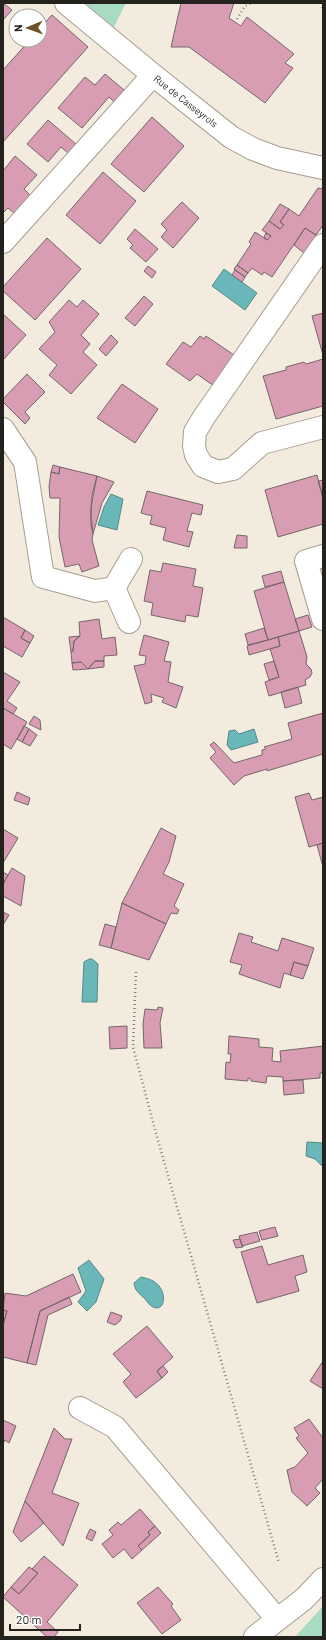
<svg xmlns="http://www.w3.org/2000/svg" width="326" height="1640" font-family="Barlow,sans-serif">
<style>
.green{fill:#a8dcc2}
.water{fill:#69b7b8;stroke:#548a89}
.building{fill:#d99db3;stroke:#75666b}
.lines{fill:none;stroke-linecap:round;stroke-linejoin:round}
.minor-casing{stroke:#a59e91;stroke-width:24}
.path{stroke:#847f76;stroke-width:2.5;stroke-dasharray:1 3;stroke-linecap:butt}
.minor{stroke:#fff;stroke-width:22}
.labels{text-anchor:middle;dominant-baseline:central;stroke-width:4;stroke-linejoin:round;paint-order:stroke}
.street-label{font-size:10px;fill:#24221c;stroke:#fff}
</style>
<rect width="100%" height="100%" fill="#f3ecde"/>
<path class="green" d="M85 3H126L114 27Z
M323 1606V1637H295Z"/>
<path class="water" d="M224 269 257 293 245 310 212 286Z
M111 494 123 499 117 530 98 525 104 507Z
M254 729 258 742 231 750 227 745 229 731 235 730 239 734Z
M89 959H92L98 964 97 1002H82L84 962Z
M307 1142 323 1143V1167L315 1159 306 1156Z
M89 1260 104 1279 96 1302 87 1311 78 1302 86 1291 78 1268Z
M141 1277C145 1278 150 1279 153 1281 168 1289 166 1313 153 1307 149 1305 147 1301 144 1298 139 1293 135 1291 134 1283Z"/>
<path class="building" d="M3 3 12 10 3 20Z
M181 3H234L229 18 241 26 247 17 294 54 285 63 293 68 265 103 189 47H171Z
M52 15 88 47 3 142V70L30 40H40V28Z
M105 74 124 90 114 102 109 97 82 128 58 108 85 77 95 85Z
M152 117 184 146 144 192 111 164Z
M48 120 77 145 69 154 61 147 48 162 27 144Z
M15 156 37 175 24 189 31 196 15 214 8 208 3 213V171Z
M103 172 136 201 100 244 66 215Z
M318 188 323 189V225L316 235 305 228 272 277 264 272 262 275 252 268 248 273 237 265 251 244 249 242 255 232 267 240 271 236 262 230 269 221 280 229 284 225 280 222 289 209 299 216Z
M182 202 199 218 173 248 161 237 167 230 161 224Z
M280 204 289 209 280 222 284 225 280 229 269 221Z
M305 228 316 235 304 253 294 245Z
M135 229 158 249 146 262 130 248 133 245 127 239Z
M266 233 271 236 267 240 264 237Z
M47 238 81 269 35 320 3 291V287Z
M237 265 248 273 245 277 234 269Z
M148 266 156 272 152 278 144 271Z
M235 270 245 277 242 282 232 275Z
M144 296 153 304 135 326 125 318Z
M69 300 77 307 83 300 99 314 81 335 90 344 83 352 97 365 71 394 49 375 57 365 39 349 55 332 49 322Z
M323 313V355L312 316Z
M3 314 26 335 3 360Z
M111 335 118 342 106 356 99 349Z
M200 336 204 339 206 336 234 355 214 386 197 374 190 381 166 364 183 342 191 347Z
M323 359V406L276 419 263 376 286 370V367L304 362 306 364Z
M27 374 45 392 25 412 30 418 25 424 3 402V399Z
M122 384 158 409 135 443 97 418Z
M53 465 60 467 59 474 51 472Z
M60 467 97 476 92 495 91 516 93 534 92 540 99 566 82 572 79 564 65 567 59 537 60 498H50L49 487 51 472 59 474Z
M317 475 323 498V524L278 537 265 490Z
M97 476 114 482 102 503 93 534 91 525V507Z
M323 480V498L318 481Z
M147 491 203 505 201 515 192 513 187 531 193 532 189 547 163 540 166 528 150 524 152 516 141 513Z
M237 535 247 536V548H234Z
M163 563 196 569 193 586 203 588 198 617 186 615 185 622 151 615 153 603 144 601 150 570 161 572Z
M281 571 284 582 265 587 262 576Z
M284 582 299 631 268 640 254 591Z
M308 615 312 627 299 631 295 619Z
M3 617 25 630 21 638 30 643 22 657 3 646Z
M99 619 102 639 115 637 117 655 104 656V661H95L88 669 81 662 72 663 71 652 73 651 74 641 80 636 79 622Z
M264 628 268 640 248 645 245 634Z
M25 630 34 636 30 643 21 638Z
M299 631 307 657 306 664 311 669 312 673 310 677 305 680 306 685 269 696 265 682 279 677 270 649 280 646 278 637Z
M144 635 169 642 164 661 171 662 168 682 183 687 176 708 162 702 164 698 151 694 152 702 145 704 134 666 145 664 146 656 139 655Z
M80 636 74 641 73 651 71 652 69 637Z
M278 637 280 646 249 655 247 646Z
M95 661H104V667L88 669Z
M274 661 279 677 269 680 264 664Z
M81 662 88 669 73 670 72 663Z
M3 672 20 682 7 701 17 708 13 714 3 708Z
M298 687 302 703 285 708 281 692Z
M3 708 27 722 11 749 3 744Z
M323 713V754L267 771V769L244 776 234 785 210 758 216 752 210 745 214 742 234 763 262 755V750L266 749 264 747 292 739 288 723Z
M34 716 40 720 41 730 29 724Z
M24 726 29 729 22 742 17 739Z
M29 729 37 735 30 746 22 742Z
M17 792 30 798 28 805 14 800Z
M309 793 312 800 323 797V843L309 847 295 797Z
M161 828 176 836 169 862 163 874 184 884 174 906 179 910 177 914 171 913 166 924 122 903Z
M3 829 18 838 3 863Z
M323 843V867L317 845Z
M12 868 25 876 21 906 3 896V884Z
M3 872 8 875 3 884Z
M122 903 166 924 149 960 111 948Z
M3 912 9 915 3 925Z
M105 924 116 927 111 948 99 945Z
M239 933 253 937 251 942 278 951 282 938 314 948 308 966 294 962 290 975 284 973 280 988 239 974 242 965 230 962Z
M294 962 308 966 303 979 290 975Z
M158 1007 163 1008 160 1023 162 1048H144L143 1024 145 1009 157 1010Z
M127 1026V1048L110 1049 109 1027Z
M229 1036 259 1039V1047L273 1048 272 1061 281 1062 280 1051 323 1046V1073H320V1078L283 1081V1077L267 1076 266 1083 251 1081V1079L248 1078V1081L225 1079 226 1062 230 1063 231 1054H228Z
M303 1080 304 1093 284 1095 283 1081Z
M275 1227 278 1236 262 1240 259 1231Z
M257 1232 260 1241 242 1246 239 1236Z
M240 1239 243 1247 236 1248 233 1240Z
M262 1246 268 1265 303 1255 307 1272 295 1276 299 1291 257 1303 241 1252Z
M73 1274 81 1292 40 1311 27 1363 3 1357V1325L7 1311 3 1310 5 1293 26 1296Z
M69 1297 72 1304 48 1315 36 1365 27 1363 40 1311Z
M3 1310 7 1311 3 1325Z
M111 1312 122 1316 120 1321 115 1325 107 1322Z
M147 1326 173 1357 157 1371 162 1378 136 1398 123 1382 131 1374 113 1354Z
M323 1361V1389L310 1381Z
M163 1366 168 1372 162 1378 157 1371Z
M309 1419 323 1438V1479L315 1488 320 1493 307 1506 292 1492 287 1470 295 1467 308 1453 296 1438 299 1436 294 1428Z
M3 1420 16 1426 9 1443 5 1440 3 1444Z
M54 1428 65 1439H72L52 1493 79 1503 63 1546 25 1501Z
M25 1501 44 1523 21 1542 13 1532Z
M140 1509 155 1526 148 1532 150 1535 138 1546 142 1550 132 1559 124 1549 113 1558 102 1544 113 1535 109 1530 118 1522 121 1525Z
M155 1526 161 1533 142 1550 138 1546 150 1535 148 1532Z
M90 1529 96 1532 92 1541 86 1538Z
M44 1556 78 1585 47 1622 58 1632 54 1637H47L3 1597 11 1587 19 1594 38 1573 32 1569Z
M29 1567 38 1573 19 1594 11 1587Z
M158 1587 173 1604 171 1606 181 1620 162 1634 137 1603Z"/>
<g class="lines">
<g class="minor-casing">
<path id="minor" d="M66 3 153 75 231 137 253 149 277 158 323 168
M3 242 153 75
M323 245 204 417 195 432 194 446 196 455 203 466 218 472 233 469 262 443 323 427
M3 429 25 462 43 577 95 591 114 588
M323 556 306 561 323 619
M129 622 114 588 131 559
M80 1408 115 1427 277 1619
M255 1637 304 1599 323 1579"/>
</g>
<path class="path" d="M322 3 323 12
M237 19 245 6 252 3
M136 972 133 1047 157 1137 279 1563"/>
<use href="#minor" class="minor"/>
</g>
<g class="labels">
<g class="street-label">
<text transform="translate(186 101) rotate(38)">Rue de Casseyrols</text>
</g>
</g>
<rect width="326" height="1640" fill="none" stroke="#24221c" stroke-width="8"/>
<g transform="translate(28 28) rotate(268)"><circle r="19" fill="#ffffff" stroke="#a7a7a4"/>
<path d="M0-3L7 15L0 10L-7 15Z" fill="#6f5126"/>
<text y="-6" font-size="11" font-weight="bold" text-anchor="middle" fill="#24221c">N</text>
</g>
<path d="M10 1624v6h70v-6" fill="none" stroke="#24221c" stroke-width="2"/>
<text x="16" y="1624" font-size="12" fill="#24221c" stroke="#ffffff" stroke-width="3" paint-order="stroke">20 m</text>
</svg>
